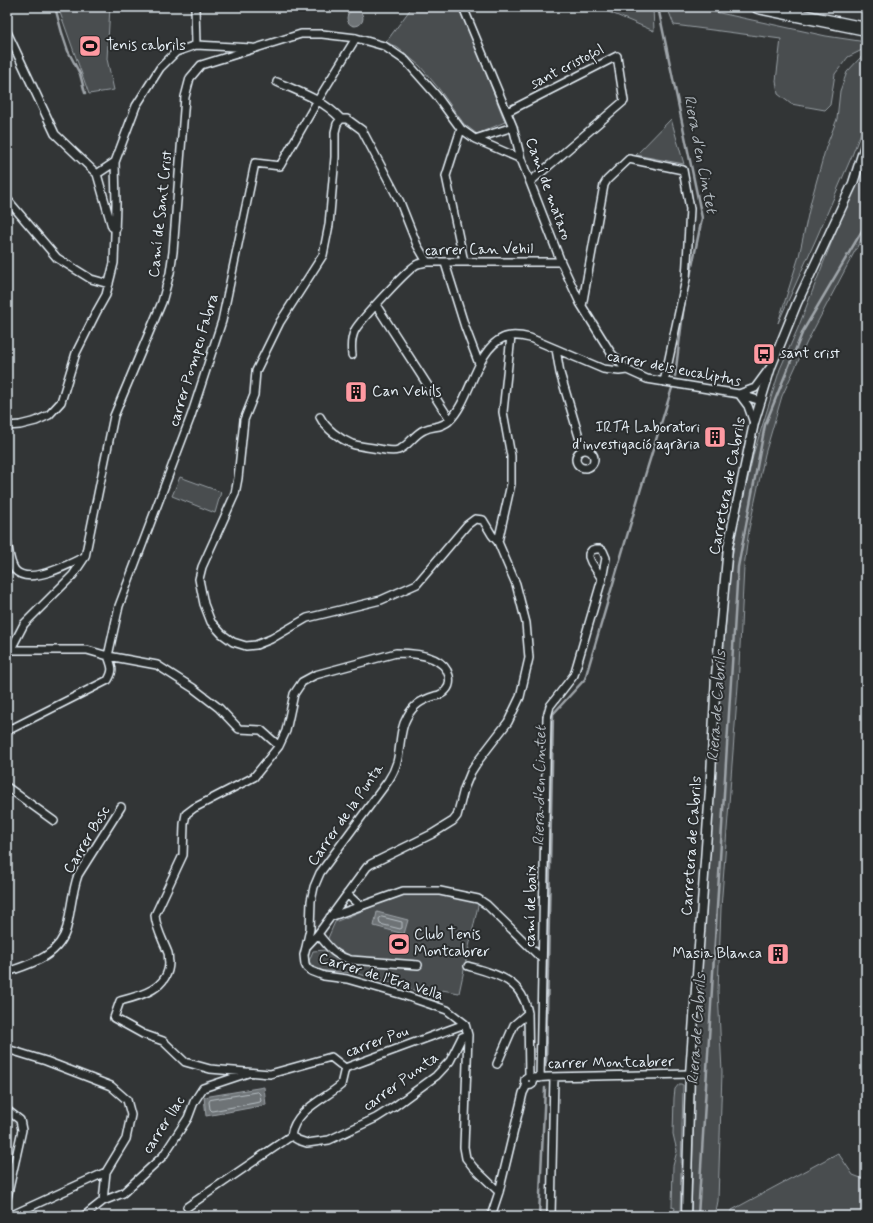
<svg xmlns="http://www.w3.org/2000/svg" width="873" height="1223" font-family="Mynerve,sans-serif">
<style>
.green{fill:#494d4f;stroke:#989fa4}
.water{fill:#6e7376;stroke:#9fa5aa}
.lines{fill:none;stroke-linecap:round;stroke-linejoin:round}
.shore{stroke:#b7bfc4;stroke-width:1}
.stream{stroke:#9fa5aa;stroke-width:2.5}
.minor-casing{stroke:#e8f1f8;stroke-width:10}
.tertiary-casing{stroke:#e8f1f8;stroke-width:11}
.motorway-casing{stroke:#e8f1f8;stroke-width:15}
.minor{stroke:#2a2d2e;stroke-width:7}
.tertiary{stroke:#2a2d2e;stroke-width:8}
.motorway{stroke:#2a2d2e;stroke-width:12}
.labels{text-anchor:middle;dominant-baseline:central;stroke-width:4;stroke-linejoin:round;paint-order:stroke}
.poi-label{font-size:15px;fill:#e8f1f8;stroke:#2a2d2e;text-anchor:start}
.street-label{font-size:15px;fill:#e8f1f8;stroke:#2a2d2e}
.water-label{font-size:16px;font-style:italic;fill:#b1b8be;stroke:#2a2d2e}
</style>
<rect width="100%" height="100%" fill="#323536"/>
<filter id="ink" filterUnits="userSpaceOnUse"><feTurbulence type="fractalNoise" baseFrequency=".025" numOctaves="2"/><feDisplacementMap in="SourceGraphic" scale="8" xChannelSelector="R" yChannelSelector="G"/><feConvolveMatrix kernelMatrix="1 2 1 2 8 2 1 2 1" color-interpolation-filters="sRGB"/></filter>
<g filter="url(#ink)">
<path class="green" d="M58 7H110L107 59 114 90 89 94Z
M412 7H458L471 35 505 122 477 134 464 124 439 89 420 66 398 48 386 42Z
M597 7H653L654 31Z
M669 7H692L826 36 866 42V48L848 57 835 74 830 105 825 110 791 104 778 94 776 81 781 39 674 25 669 12Z
M866 57V120L851 158 816 239 778 323 799 256 811 201 826 147 837 119 840 91 847 72 860 58Z
M671 119 684 164 636 155Z
M866 160V230L807 342 782 396 765 454 749 529 744 567 738 686 721 908 718 991 722 1072 718 1201 715 1216H691L695 1070 715 753 730 572 736 531 754 452 780 369 798 328 839 223Z
M180 477 221 492 215 513 172 496Z
M440 893 479 901 459 993 442 990 439 1002 407 987 355 973 315 970 309 961 313 951 326 950 328 938 335 922 403 894Z
M679 1084H681L683 1085 680 1216H673L675 1208 672 1207 673 1166 677 1151 673 1134 674 1098 675 1089Z
M838 1153 853 1175 866 1180V1216H729L732 1210Z"/>
<path class="water" d="M347 18a8 8 0 1 1 16 0a8 8 0 1 1-16 0Z
M377 912 408 920 404 934 374 926Z
M264 1087 266 1105 206 1116 204 1097Z"/>
<g class="lines">
<path class="shore" d="M382 917 402 922V928L400 929 380 924 379 919Z
M258 1092 260 1094 261 1101 260 1102 212 1111 210 1109 209 1102 210 1100Z"/>
<path class="stream" d="M55 7 62 33 68 51 80 74 85 93
M658 7 702 218 689 281
M675 376 685 297
M546 1066 553 714 585 679 639 495 672 388
M539 1216 545 1088
M698 1216 738 567 765 425 803 331 866 224"/>
<g class="minor-casing">
<path id="minor" d="M195 7 196 45
M463 7 513 127 521 159 561 262 580 303 611 353 627 370
M7 32 55 134 97 174
M277 82C300 92 323 100 341 119
M507 112 617 56 624 101 530 182
M341 119 337 124 335 132V157L329 225 323 255 280 322 256 371 254 395 244 420 238 478 235 494 202 567 199 579 204 604 211 622 222 634 233 642 246 646 256 645 271 639 307 618 381 600 417 584 467 525 475 519 483 520 492 535 498 542
M341 119H347L362 130 400 202 417 245 427 262
M461 129 446 176 464 262
M475 139 521 159
M97 174 112 227 116 229
M97 174 115 162
M7 199 57 258 91 279 109 284
M445 263 465 327 479 364
M376 305 450 420
M582 306 604 185 607 180 629 159 683 170 690 209 686 279 664 382
M556 349 560 373 583 450
M352 355C351 347 351 338 355 330 360 321 409 267 418 264 420 263 424 263 427 262H561
M320 417C326 429 340 439 352 444 360 447 371 447 379 449 385 450 392 452 398 450 407 448 414 434 424 430 434 425 439 429 449 421 471 400 476 349 503 338 511 334 522 336 530 338L603 369 619 371 627 370 647 379 739 394 761 401
M754 423 748 406 739 394 755 388 769 369
M7 426 20 425 36 421 49 415 61 402 76 353 97 311 106 295 114 263 116 204 115 162 136 106 160 68 176 52 196 45 252 48
M576 459a9 9 0 1 1 18 0a9 9 0 1 1-18 0Z
M7 541C9 550 9 562 15 570 29 586 70 564 84 557
M7 650H87L108 656 157 665 193 688 219 708 239 729 261 730 279 746
M10 651 24 624 73 575 85 557 114 416 162 302 170 273 173 252 185 97 190 78 201 65 301 34H322L356 38 384 46 406 61 436 95 461 129 475 139 513 127
M108 656 119 606 191 416 222 321 255 163 280 166 318 100 356 38
M7 731 108 680C114 670 112 667 108 656
M7 787 54 821
M347 894 360 906
M330 917 403 891H440L478 899 487 905 542 959
M318 934C329 947 333 955 351 960L418 965
M306 947 310 929 311 901 314 887 320 873 388 781C392 775 395 769 397 762 401 748 399 730 407 717 414 704 422 700 435 696 440 695 443 694 446 690 450 686 450 681 449 676 444 655 414 653 396 653L315 675 302 682 294 694 286 731 279 746 254 777 194 808 186 814 184 824 183 855 155 915C156 929 163 940 168 953 169 956 168 959 169 962 169 989 140 996 120 1001L114 1018 143 1034 163 1041 185 1062 210 1069 270 1074 331 1057 345 1068
M468 966C496 974 522 979 528 1013L529 1076
M7 972C31 964 60 956 67 927 71 910 72 892 78 875L121 807
M7 1049 46 1061 111 1086 127 1100 131 1115 126 1139 106 1172
M497 1064 514 1025 528 1013
M524.5 1081a4.5 4.5 0 1 1 9 0a4.5 4.5 0 1 1-9 0Z
M533 1078 548 1077 690 1074
M540 1078 547 717 550 706 574 675 602 579 606 558 603 551 600 549H596L592 550 589 554V557L591 562 602 579
M7 1110 20 1120 22 1130 7 1198
M291 1136 298 1140 307 1143 329 1140 376 1118 395 1106 436 1076 450 1061 462 1037 468 1035
M499 1192 473 1167 466 1158 464 1147 468 1035 465 1024 447 1010 403 995 347 979 324 976 311 971 307 968 305 964 304 955 306 947 318 934 367 867 371 864 432 834 453 821 457 816 464 789 471 772 478 761 508 722 520 697 529 658 526 623 516 584 498 542 511 484V456L503 412 511 336
M103 1201 123 1193 163 1156 188 1118 194 1102 203 1088 248 1073
M187 1207 291 1136C295 1110 323 1100 341 1085L345 1068 465 1024
M10 1216 106 1172 103 1201 84 1216
M491 1216 499 1192 523 1093 527 1085
M551 1216 554 1077"/>
</g>
<g class="tertiary-casing">
<path id="tertiary" d="M686 1216 690 1074 711 776 716 675 728 547 754 423 771 367 797 303 853 183 866 142"/>
</g>
<g class="motorway-casing">
<path id="motorway" d="M758 7 866 29"/>
</g>
<use href="#minor" class="minor"/>
<use href="#tertiary" class="tertiary"/>
<use href="#motorway" class="motorway"/>
</g>
</g>
<defs>
<g id="stadium-square" transform="scale(1.15)"><rect x="-9" y="-9" width="18" height="18" rx="4" fill="#ff9aa2" stroke="#2a2d2e"/><path d="M0-5a6.5 5 0 1 0 0 10a6.5 5 0 1 0 0-10ZM-3.5-1.8h7v3.6h-7Z" fill="#111"/></g>
<g id="bus-square" transform="scale(1.15)"><rect x="-9" y="-9" width="18" height="18" rx="4" fill="#ff9aa2" stroke="#2a2d2e"/><path d="M-5-6H5V4H4V6H2V4H-2V6H-4V4H-5ZM-3.5-4V0h7V-4ZM-3.5 1.2v1.5H-2V1.2ZM2 1.2v1.5H3.5V1.2Z" fill="#111"/></g>
<g id="building-square" transform="scale(1.15)"><rect x="-9" y="-9" width="18" height="18" rx="4" fill="#ff9aa2" stroke="#2a2d2e"/><path d="M-4-6H4V6H1V3H-1V6H-4ZM-2.5-4.3h1.7v1.8h-1.7ZM.8-4.3h1.7v1.8H.8ZM-2.5-1h1.7V.8h-1.7ZM.8-1h1.7V.8H.8Z" fill="#111"/></g>
</defs>
<g fill-rule="evenodd">
<use href="#stadium-square" x="90" y="46"/>
<use href="#bus-square" x="764" y="354"/>
<use href="#building-square" x="356" y="392"/>
<use href="#building-square" x="715" y="437"/>
<use href="#stadium-square" x="399" y="944"/>
<use href="#building-square" x="778" y="954"/>
</g>
<g class="labels">
<g class="poi-label">
<text x="106" y="46">Tenis cabrils</text>
<text x="780" y="354">sant crist</text>
<text x="372" y="392">Can Vehils</text>
<text x="700" y="428" text-anchor="end">IRTA Laboratori<tspan x="700" dy="17">d'investigació agrària</tspan></text>
<text x="414" y="935">Club Tenis<tspan x="414" dy="17">Montcabrer</tspan></text>
<text x="762" y="954" text-anchor="end">Masia Blanca</text>
</g>
<g class="street-label">
<text transform="translate(567 67) rotate(-27)">sant cristofol</text>
<text transform="translate(548 189) rotate(70)">Camí de mataro</text>
<text transform="translate(161 214) rotate(-84)">Camí de Sant Crist</text>
<text transform="translate(479 250) rotate(-1)">carrer Can Vehil</text>
<text transform="translate(194 360) rotate(-73)">carrer Pompeu Fabra</text>
<text transform="translate(674 369) rotate(11)">carrer dels eucaliptus</text>
<text transform="translate(728 486) rotate(-79)">Carretera de Cabrils</text>
<text transform="translate(346 815) rotate(-55)">Carrer de la Punta</text>
<text transform="translate(87 840) rotate(-59)">Carrer Bosc</text>
<text transform="translate(692 846) rotate(-86)">Carretera de Cabrils</text>
<text transform="translate(531 906) rotate(-89)">camí de baix</text>
<text transform="translate(381 977) rotate(17)">Carrer de l'Era Vella</text>
<text transform="translate(377 1042) rotate(-20)">carrer Pou</text>
<text transform="translate(611 1063) rotate(-1)">carrer Montcabrer</text>
<text transform="translate(401 1082) rotate(-36)">carrer Punta</text>
<text transform="translate(164 1125) rotate(-57)">carrer llac</text>
</g>
<g class="water-label">
<text transform="translate(700 154) rotate(79)">Riera d'en Cintet</text>
<text transform="translate(717 706) rotate(-86)">Riera de Cabrils</text>
<text transform="translate(540 786) rotate(-89)">Riera d'en Cintet</text>
<text transform="translate(697 1029) rotate(-86)">Riera de Cabrils</text>
</g>
</g>
<rect width="873" height="1223" fill="none" stroke="#2a2d2e" stroke-width="24"/>
<rect x="12" y="12" width="849" height="1199" fill="none" stroke="#e8f1f8" stroke-width="1.5" filter="url(#ink)"/>
</svg>
